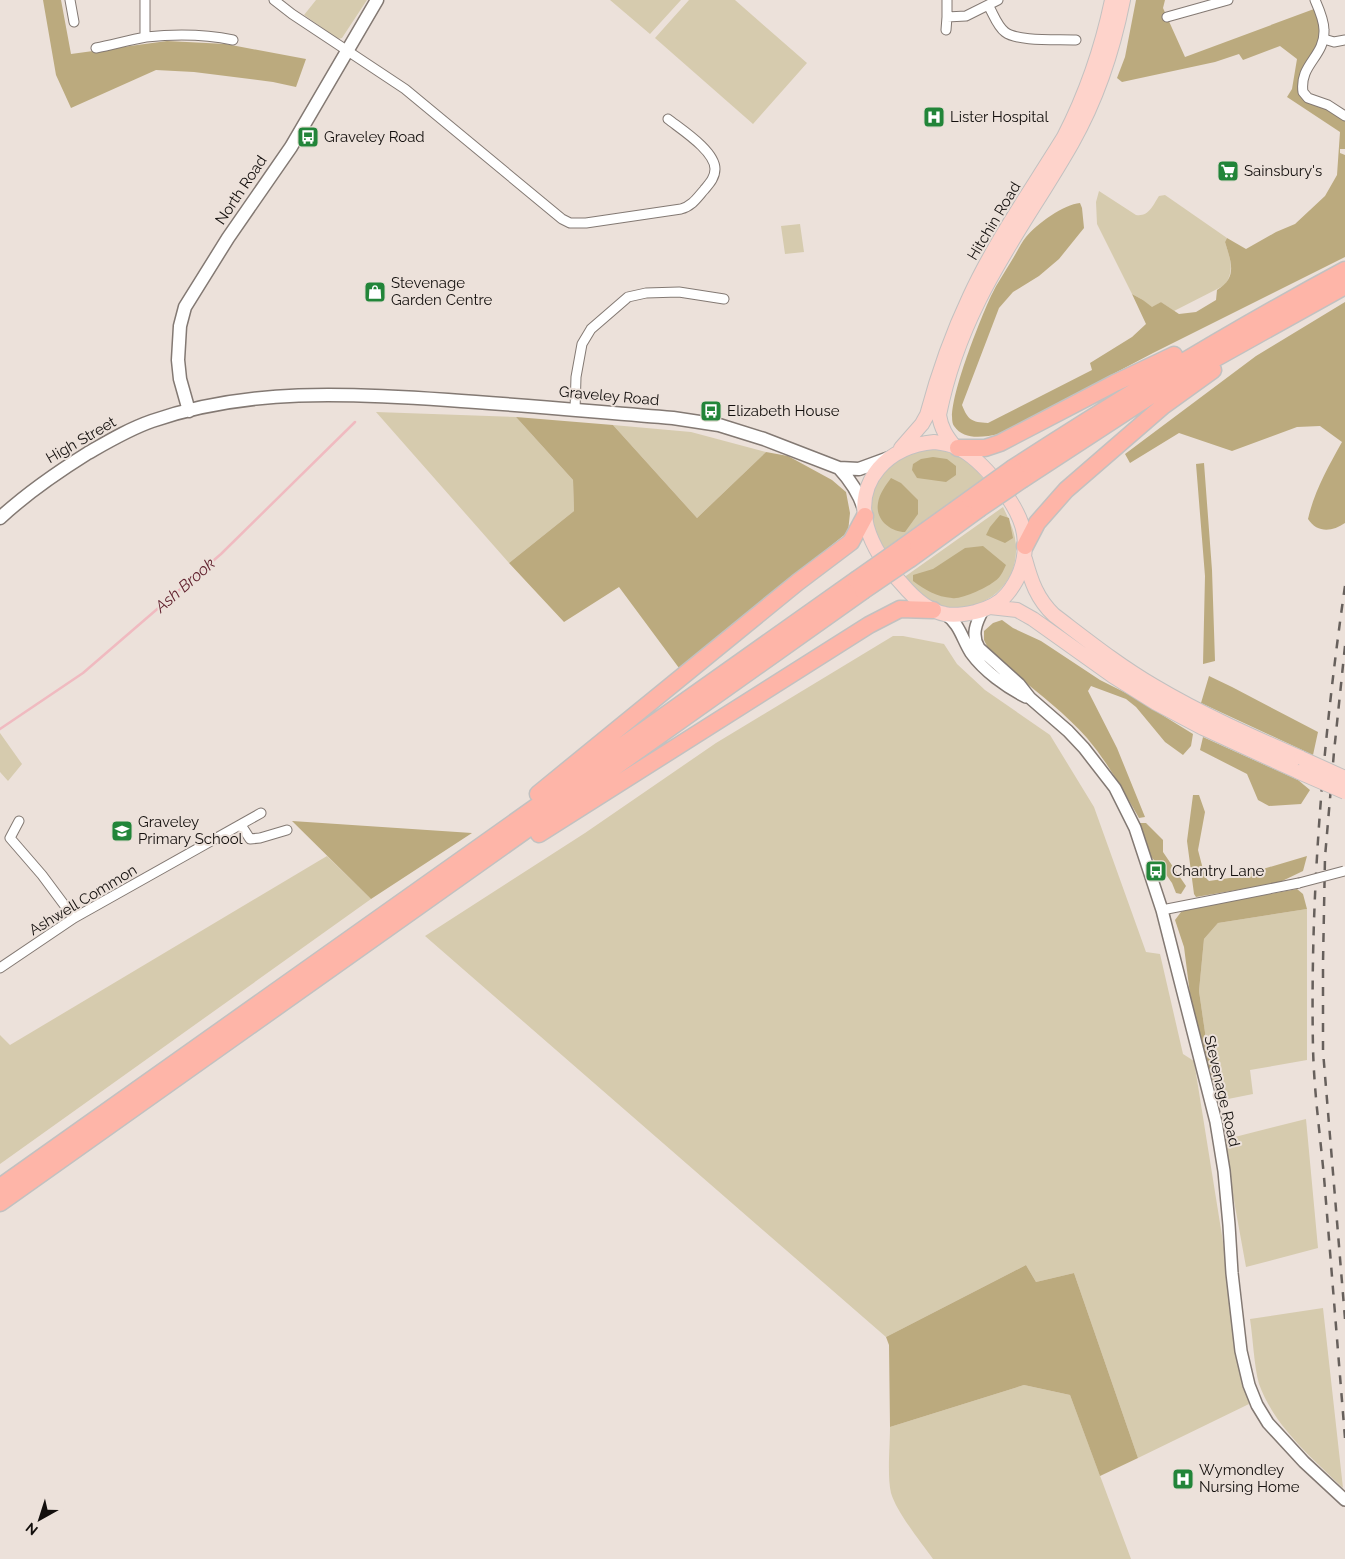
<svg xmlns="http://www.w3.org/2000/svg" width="1345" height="1559" font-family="Raleway,sans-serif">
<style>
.green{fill:#d6cbae}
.forest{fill:#bbaa7e}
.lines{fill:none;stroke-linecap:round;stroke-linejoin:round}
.stream{stroke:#f0bac0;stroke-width:2.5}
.minor-casing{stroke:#837973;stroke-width:11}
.tertiary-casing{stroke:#837973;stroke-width:14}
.secondary-casing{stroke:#837973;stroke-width:15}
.primary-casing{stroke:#c2c1c0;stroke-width:16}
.motorway-casing{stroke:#c2c1c0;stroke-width:19}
.minor{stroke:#fff;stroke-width:9}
.tertiary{stroke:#fff;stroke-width:11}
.secondary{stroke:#fff;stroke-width:12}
.primary{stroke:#fed3cb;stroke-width:14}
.motorway{stroke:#feb5a8;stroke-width:16}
.rail{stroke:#67605c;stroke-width:2.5;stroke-dasharray:9 9;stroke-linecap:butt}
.minor-bridge-casing{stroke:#837973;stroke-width:11;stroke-linecap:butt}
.primary-bridge-casing{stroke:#c2c1c0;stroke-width:16;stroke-linecap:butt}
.motorway-bridge-casing{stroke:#c2c1c0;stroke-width:19;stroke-linecap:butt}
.minor-bridge{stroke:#fff;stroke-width:9}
.primary-bridge{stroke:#fed3cb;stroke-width:14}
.motorway-bridge{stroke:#feb5a8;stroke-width:16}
.labels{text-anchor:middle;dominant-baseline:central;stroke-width:4;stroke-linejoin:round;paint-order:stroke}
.poi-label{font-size:15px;fill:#130f0d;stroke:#ece1da;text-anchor:start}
.street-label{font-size:15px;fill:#130f0d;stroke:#ece1da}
.water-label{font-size:16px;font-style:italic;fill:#61212e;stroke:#ece1da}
</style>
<rect width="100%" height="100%" fill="#ece1da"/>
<path class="green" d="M316 0H367L342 38 338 39 304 15Z
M610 0H681L650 34Z
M689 0H735L807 63 753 124 655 38Z
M1099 191 1136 215C1149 217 1153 205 1159 196L1165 195 1227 238 1225 242C1230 258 1235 270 1225 285L1174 311 1161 302 1152 308 1143 300 1132 294 1097 224 1096 202Z
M800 224 804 252 785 254 781 226Z
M376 412 516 417 573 480 574 511 509 563Z
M613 425 691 432 766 452 697 518Z
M929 449C954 450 971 461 985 481L884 553C878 540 871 526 870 512 869 489 884 464 906 455 912 452 921 451 929 449Z
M1003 507C1010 522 1017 535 1016 552 1015 585 987 608 954 608 947 608 938 607 932 604 921 598 911 586 903 578Z
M893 636H903L944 644 957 664 985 690 1050 735 1094 807 1146 952 1160 954 1183 1054 1194 1061 1249 1404 1138 1458 1074 1273 1036 1282 1026 1265 886 1337 425 936 585 833 716 743Z
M0 733 22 764 8 781 0 772Z
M327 856 371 899 0 1164V1035L10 1045Z
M1307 909V1060L1250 1070 1253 1094 1223 1100 1222 1095 1207 1046 1199 991 1204 939 1218 923Z
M1306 1119 1318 1248 1246 1267 1223 1140Z
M1323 1308 1343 1488C1312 1458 1274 1426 1259 1384 1254 1366 1253 1338 1250 1319Z
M1024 1385 1070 1395 1131 1559H933C921 1542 897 1513 891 1493 887 1476 890 1445 890 1427Z"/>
<path class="forest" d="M43 0H61L71 54 167 41 226 44 306 59 296 87 273 82 194 72 156 70 71 108 56 75Z
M1136 0H1165L1163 8 1185 57 1314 9 1321 27V33L1316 50 1301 71 1300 91 1325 109 1332 111 1345 121V149H1340V153L1345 155V257L1153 353 999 434C984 437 964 441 954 426 943 411 982 315 991 296 997 283 1005 272 1012 260 1017 252 1021 243 1026 237 1037 224 1064 204 1080 203L1082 208 1084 228 1059 259 1039 276 1013 292 999 308 962 405C968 420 971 422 988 423L1092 370 1090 363 1132 337 1146 324 1132 294 1143 300 1152 307 1161 302 1179 314 1196 312 1216 300 1217 290C1238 277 1231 262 1225 242L1227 238 1246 249 1276 232 1295 224 1325 196 1337 175 1340 132 1287 97 1292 89 1297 59 1280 46 1243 60 1239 54 1215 62 1122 82 1117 78 1125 57Z
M1345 302V523C1332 532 1317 533 1308 519 1314 492 1328 467 1342 442L1320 426 1297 427 1232 451 1179 433 1130 463 1125 454 1256 356Z
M516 417 613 425 697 518 766 452 788 456 832 480 846 492 850 513 848 532 679 668 619 587 564 622 509 563 574 511 573 480Z
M933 457 947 459 956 466V475L946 482 917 478 912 470 913 464 921 459Z
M1204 463 1212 570 1215 661 1203 664 1205 576 1196 464Z
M891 478 901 483 918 500V514L905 532C891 532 875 520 878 503 879 494 886 485 891 478Z
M1000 515 1009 518 1013 538 1005 543 986 535 990 527Z
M983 546 1006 565C1003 571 1001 577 995 581 988 587 961 600 952 598 937 597 925 590 913 581V575L933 569 965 548Z
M1002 620 1013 628 1041 641 1100 680 1128 694 1193 734 1191 746 1183 755 1165 742 1136 707 1126 699 1091 686 1088 691 1117 748 1145 817 1139 818C1123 790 1108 763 1087 738 1058 705 1020 681 989 650L984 640V631L993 623Z
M1209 676 1232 687 1318 732 1313 755 1201 703Z
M1203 737 1298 780 1310 790 1301 804 1269 806 1258 800 1247 774 1200 750Z
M1193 795H1199L1205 812 1198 850 1205 877 1209 881 1236 877 1307 856 1303 871 1278 883 1196 897 1194 894 1187 841Z
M292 821 472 833 371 899Z
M1137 823H1146L1163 840V852L1186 886 1181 894 1176 893 1172 883 1160 866 1151 857Z
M1297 889 1303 894 1307 909 1218 923 1204 939 1199 991 1207 1046 1222 1095 1217 1096 1191 1002 1184 947 1175 920 1181 912 1188 909Z
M1026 1265 1036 1282 1074 1273 1138 1458 1100 1476 1070 1395 1024 1385 890 1427 889 1345 886 1337Z"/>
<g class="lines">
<path class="stream" d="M0 729 83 673 221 554 355 422"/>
<g class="minor-casing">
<path id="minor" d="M70 0 74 22
M145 0V37
M274 0 292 14 405 89 562 219 570 223H586L681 209C692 206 697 198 704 190 709 184 715 178 715 169 715 151 682 130 668 119
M1315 0C1319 9 1324 20 1324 30 1325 57 1299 64 1303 92L1308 98 1328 105 1345 116
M988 5C993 13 997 26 1005 32 1018 42 1058 39 1076 40
M947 17V0
M1167 17 1228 0
M946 30 947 17 966 16 998 0
M1324 39 1334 42 1345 40
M96 48C112 45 129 40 146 37 175 34 204 34 233 40
M575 410 576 377 582 344 591 329 628 297 646 293 679 292 724 299
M19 821 10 838 42 875 74 918
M241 825 250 839 260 838 287 830
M1162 910 1299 883
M0 968 74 918 261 813"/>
</g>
<g class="tertiary-casing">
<path id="tertiary" d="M983 610C976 623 971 635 979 648L1019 684 1030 698 1068 731 1084 748 1115 788 1135 828 1162 910 1216 1122 1224 1171 1229 1225 1232 1273 1241 1351 1249 1385 1257 1405 1268 1423 1304 1462 1345 1500
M945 614C960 624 962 639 971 653 984 671 1006 687 1026 697"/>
</g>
<g class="secondary-casing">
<path id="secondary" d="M189 411 180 379 178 360 180 326 185 307 228 238 291 147 377 0
M839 468C851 481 859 493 864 509
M0 518C28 492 56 473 88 453 109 441 129 429 152 421 247 388 349 393 448 400 523 405 598 412 673 418L719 425 764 439 839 468 859 469 889 458"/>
</g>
<g class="primary-casing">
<path id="primary" d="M934 442C941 443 949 444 956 447 982 458 1020 506 1024 534 1027 556 1021 577 1007 594 999 604 987 609 975 612 966 614 955 616 945 614 928 611 913 597 902 584 888 569 873 548 867 527 854 480 889 446 934 442Z
M955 447C946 436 941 428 939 415 947 375 961 336 979 300 1006 245 1042 196 1072 143 1097 99 1113 50 1123 0
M901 448 922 424 927 415C938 374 952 334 970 296 996 240 1032 189 1064 137 1086 94 1102 48 1112 0
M1025 559C1031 581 1037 599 1054 615 1087 640 1118 665 1154 686 1201 714 1251 736 1301 758
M990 607 1017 610 1033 619 1113 676 1156 703 1203 728 1299 772"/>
</g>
<g class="motorway-casing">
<path id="motorway" d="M958 448H985L1000 443 1115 383 1174 355
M1013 468C1121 398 1231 331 1345 270
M1023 479 1164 387 1345 286
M1025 546 1037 523 1066 490 1163 406 1213 370
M903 547 970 499
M910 559 979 509
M538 794 798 582 851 542 865 516
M539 834 869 625 900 609 933 610
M0 1187 856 580
M0 1203 863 591"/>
</g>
<use href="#minor" class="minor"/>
<use href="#tertiary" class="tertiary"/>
<use href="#secondary" class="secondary"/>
<use href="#primary" class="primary"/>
<use href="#motorway" class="motorway"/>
<path class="rail" d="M1345 586C1323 739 1310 894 1313 1048 1314 1091 1320 1134 1324 1177 1331 1264 1338 1351 1345 1438
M1345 646 1334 752 1325 857 1323 963V1051L1345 1319"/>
<g class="minor-bridge-casing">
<path id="minor-bridge" d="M1299 883 1344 871"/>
</g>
<g class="primary-bridge-casing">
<path id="primary-bridge" d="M1301 758 1345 778
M1299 772 1345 792"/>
</g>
<g class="motorway-bridge-casing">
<path id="motorway-bridge" d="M970 499 1013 468
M979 509 1023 479
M856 580 903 547
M863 591 910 559"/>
</g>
<use href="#minor-bridge" class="minor-bridge"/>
<use href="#primary-bridge" class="primary-bridge"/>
<use href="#motorway-bridge" class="motorway-bridge"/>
</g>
<defs>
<g id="hospital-square" transform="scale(1.125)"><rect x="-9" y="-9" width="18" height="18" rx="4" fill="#228539" stroke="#ece1da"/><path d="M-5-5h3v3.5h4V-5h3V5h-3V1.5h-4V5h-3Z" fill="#fff"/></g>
<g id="bus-square" transform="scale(1.125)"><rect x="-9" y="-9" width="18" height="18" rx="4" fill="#228539" stroke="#ece1da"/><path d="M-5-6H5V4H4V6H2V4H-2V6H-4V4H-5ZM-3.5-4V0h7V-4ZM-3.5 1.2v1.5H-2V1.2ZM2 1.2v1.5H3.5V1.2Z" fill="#fff"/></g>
<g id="supermarket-square" transform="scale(1.125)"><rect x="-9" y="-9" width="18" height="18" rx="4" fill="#228539" stroke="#ece1da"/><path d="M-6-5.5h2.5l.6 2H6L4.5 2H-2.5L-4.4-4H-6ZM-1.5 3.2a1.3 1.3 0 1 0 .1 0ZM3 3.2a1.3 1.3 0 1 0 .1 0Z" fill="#fff"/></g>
<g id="shop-square" transform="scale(1.125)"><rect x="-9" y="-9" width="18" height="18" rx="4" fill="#228539" stroke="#ece1da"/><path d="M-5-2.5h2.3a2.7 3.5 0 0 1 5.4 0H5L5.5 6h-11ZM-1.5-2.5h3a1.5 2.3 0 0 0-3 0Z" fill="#fff"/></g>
<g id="school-square" transform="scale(1.125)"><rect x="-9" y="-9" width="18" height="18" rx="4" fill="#228539" stroke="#ece1da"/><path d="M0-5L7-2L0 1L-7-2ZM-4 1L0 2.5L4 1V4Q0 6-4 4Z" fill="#fff"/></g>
</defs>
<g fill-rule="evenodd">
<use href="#hospital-square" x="934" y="117"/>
<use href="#bus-square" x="308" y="137"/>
<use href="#supermarket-square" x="1228" y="171"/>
<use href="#shop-square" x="375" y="292"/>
<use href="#bus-square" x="711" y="411"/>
<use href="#school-square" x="122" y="831"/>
<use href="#bus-square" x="1156" y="871"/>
<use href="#hospital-square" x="1183" y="1479"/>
</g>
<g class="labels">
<g class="poi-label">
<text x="950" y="117">Lister Hospital</text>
<text x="324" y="137">Graveley Road</text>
<text x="1244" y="171">Sainsbury's</text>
<text x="391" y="283">Stevenage<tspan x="391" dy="17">Garden Centre</tspan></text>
<text x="727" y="411">Elizabeth House</text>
<text x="138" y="822">Graveley<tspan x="138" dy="17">Primary School</tspan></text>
<text x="1172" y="871">Chantry Lane</text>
<text x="1199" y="1470">Wymondley<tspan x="1199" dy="17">Nursing Home</tspan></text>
</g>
<g class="street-label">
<text transform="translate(241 190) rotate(-56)">North Road</text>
<text transform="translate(994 221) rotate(-59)">Hitchin Road</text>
<text transform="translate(609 396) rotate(5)">Graveley Road</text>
<text transform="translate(81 440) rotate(-30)">High Street</text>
<text transform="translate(83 900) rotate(-31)">Ashwell Common</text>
<text transform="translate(1222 1091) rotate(77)">Stevenage Road</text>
</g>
<g class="water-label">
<text transform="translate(185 585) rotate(-41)">Ash Brook</text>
</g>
</g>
<g transform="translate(40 1519) rotate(219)" stroke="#ece1da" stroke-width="4" paint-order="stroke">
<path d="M0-4L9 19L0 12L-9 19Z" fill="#130f0d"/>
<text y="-8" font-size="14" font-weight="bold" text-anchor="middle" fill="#130f0d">N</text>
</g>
</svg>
